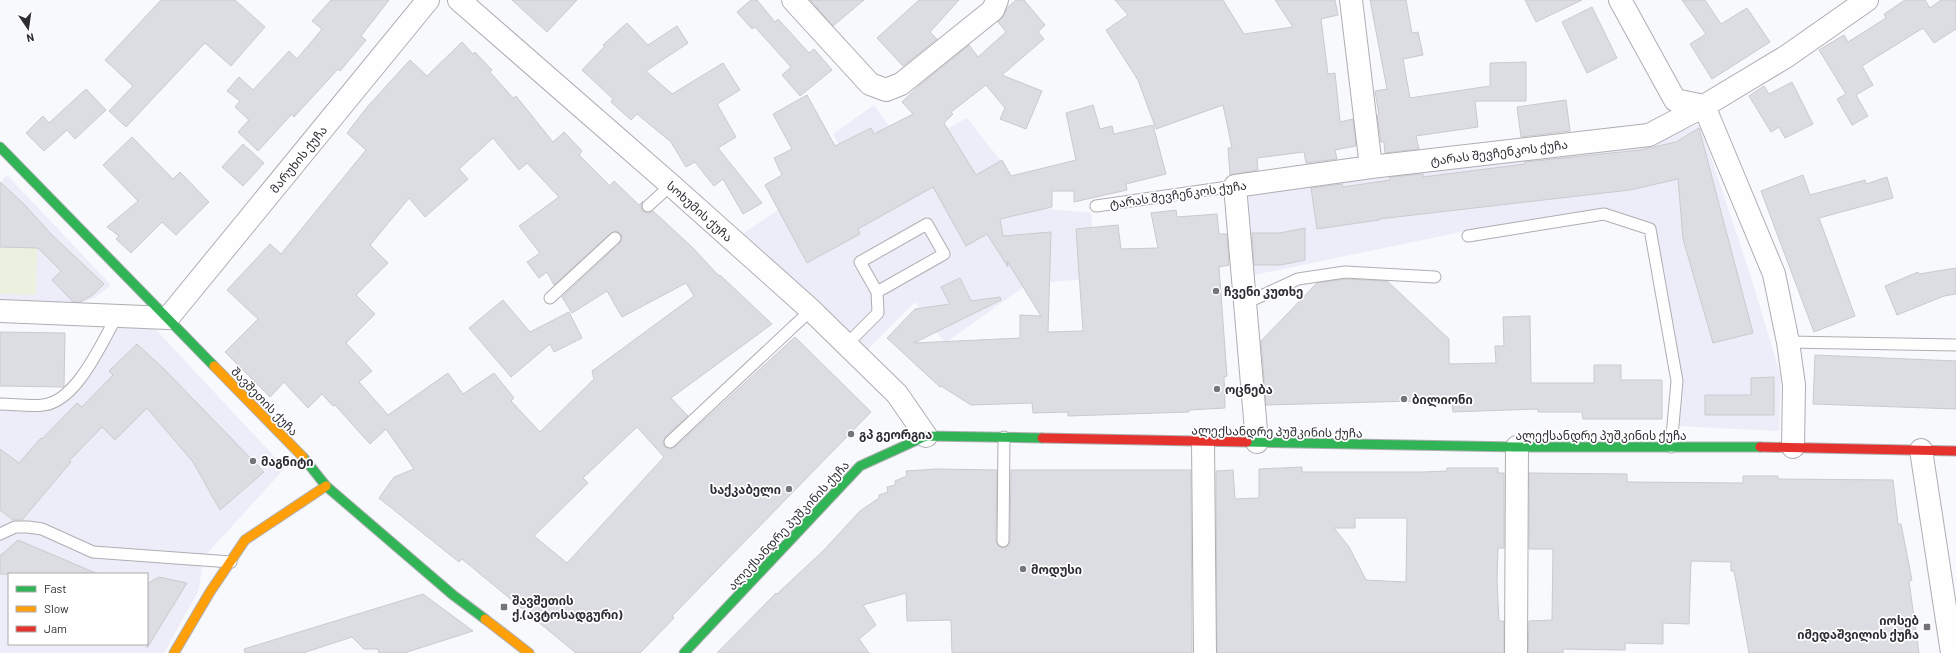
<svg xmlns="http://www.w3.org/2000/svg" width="1956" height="653" font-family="Barlow,'Noto Sans Georgian',sans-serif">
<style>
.built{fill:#ecedf8;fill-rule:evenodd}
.green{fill:#ebf0df}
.building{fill:#dcdde2;stroke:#cacace;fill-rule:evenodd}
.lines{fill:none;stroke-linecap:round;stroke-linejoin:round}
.lane-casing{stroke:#aeaeb3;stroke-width:13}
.street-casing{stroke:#aeaeb3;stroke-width:24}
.fast-casing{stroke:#aeaeb3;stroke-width:11}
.slow-casing{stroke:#aeaeb3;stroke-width:11}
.jam-casing{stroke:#aeaeb3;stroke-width:11}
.lane{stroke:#fefeff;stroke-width:11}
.street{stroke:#fefeff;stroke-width:22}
.fast{stroke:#30b455;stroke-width:9}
.slow{stroke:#ff9f0a;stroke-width:9}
.jam{stroke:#e5322d;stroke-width:9}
.poi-dot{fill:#74757a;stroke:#fff;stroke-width:1.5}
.labels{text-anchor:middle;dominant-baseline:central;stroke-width:3.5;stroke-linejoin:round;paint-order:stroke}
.street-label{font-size:12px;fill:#2d2e33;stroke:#fff}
.poi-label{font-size:12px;font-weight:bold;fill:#2d2e33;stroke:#fff;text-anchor:start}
</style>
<rect width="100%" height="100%" fill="#f8f9fd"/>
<path class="built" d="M874 105 907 150 967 118 1038 208 1091 213 1097 278 1028 284 945 343 915 302 866 351 742 234 849 163 833 134Z
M1700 124 1751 277 1781 377 1779 431 1676 426V357L1651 223 1606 209 1461 232 1249 276 1242 196 1648 143Z
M7 175 111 285 94 298 76 305 0 301V183Z
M118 314 146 319 285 468 203 558 199 590 164 653H0V405L61 398ZM9 574H147V644H9Z"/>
<path class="green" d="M0 248H37L36 295 0 294Z"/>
<path class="building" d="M161 0H235L265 27 231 66 205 43 126 127 109 111 133 86 105 60Z
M331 0H389L361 36 366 40 340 71 338 69 294 117 292 114 258 151 238 132 249 120 235 107 240 101 227 91 239 77 253 90 289 51 297 59 322 29 312 21Z
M512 0H577L547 32Z
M751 0H757L775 22 778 19 809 53 814 49 832 70 800 96 782 75 791 67 755 27 752 29 737 12Z
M810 0H864L833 26Z
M919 0H959L930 32 937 39 903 66 877 38Z
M1016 0H1024L1045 25 1038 32 1044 39 1002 75 1042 91 1026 129 1000 119 1005 108 986 85 951 112 953 114 944 123 976 175 1002 160 1011 176 1076 160 1066 113 1093 105 1100 129 1112 126 1114 134 1153 125 1166 174 1126 184 1127 190 1074 202V191H1052V207L1000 219 1003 236 1051 232 1048 332 1083 331 1076 229 1118 225 1121 249 1158 248 1151 213 1176 210 1177 217 1217 214 1219 234H1227L1229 265 1219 267 1227 376 1224 377 1225 408 1189 410V412L1068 416V412L1033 413 1032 403 971 405 941 386 940 387 887 338 915 309 950 304 941 287 960 278 971 301 1000 297 1001 300 914 343 1020 338V315L1041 316 1007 261 1008 267 987 234 966 246 933 187 858 229 860 234 807 263 765 185 782 175 774 158 792 149 773 114 807 95 835 146 871 128 874 134 913 114 902 102 920 85 969 45 978 57 1006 32 998 22 1004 15 1008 7Z
M1115 0H1223L1244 34 1293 27 1275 0H1335L1338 15 1321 19 1328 74 1335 73 1340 122 1353 119 1356 146 1335 150 1337 159 1306 163 1304 152 1257 158 1258 170 1230 175 1228 148H1232L1223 105 1156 129 1138 80 1106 30 1128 15Z
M1370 0H1406L1412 33 1418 32 1423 55 1403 59 1410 98 1490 86V63L1526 62V101H1475L1478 127 1416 136 1419 149 1385 153 1384 142H1381L1377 115H1379L1375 91 1387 89Z
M1525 0H1582L1536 22Z
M1682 0H1705L1721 24 1747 8 1770 42 1712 79 1690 44 1706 34Z
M1905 0H1925L1930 8 1941 0H1956V29L1934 43 1923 28 1862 66 1873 85 1856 95 1868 116 1852 125 1837 99 1846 94 1819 50 1844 35 1848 42 1886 18 1884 14Z
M1592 7 1617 58 1587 73 1562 22Z
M627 23 648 45 677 26 688 43 646 71 672 94 723 63 740 90 717 104 736 137 718 148 762 203 743 214 723 179 714 186 695 162 686 167 671 142 637 114 631 120 611 102 613 99 582 70 605 46 603 45Z
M462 42 473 54 475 52 492 70 490 72 513 98 516 96 553 142 564 132 582 151 579 155 610 186 614 181 639 205 643 201 641 207 643 211 649 213 653 211 693 248 719 276 720 275 772 324 671 398 688 416 665 437 663 443 665 447 671 449 675 447 795 337 871 412 672 616 674 618 640 653H576L462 559 459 562 379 498 394 477 414 469 386 429 370 444 335 405 333 406 322 394 308 408 284 382 270 397 225 352 258 319 227 290 270 244 281 254 366 150 347 133 368 106 410 60 427 76ZM493 138 519 170 527 163 559 197 519 226 540 253 527 262 539 278 547 272 554 285 611 233 617 231 622 236 620 243 562 297 572 313 607 291 622 317 686 283 694 296 592 371 594 379 540 432 511 401 514 398 494 373 463 394 448 373 388 415 359 382 372 371 346 343 375 314 356 295 388 263 370 245 409 198 425 217 468 179 459 169ZM637 427 664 457 567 563 534 536 588 483 583 478Z
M1792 82 1813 124 1785 138 1779 127 1771 132 1749 96 1764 86 1769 94Z
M86 89 106 110 75 139 67 130 44 151 26 133 43 116 49 123Z
M1566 100 1570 131 1521 137 1517 107Z
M1699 128 1753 333 1713 343 1683 239 1678 179 1630 190 1379 219V220L1317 229 1311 188 1342 184 1343 187 1390 180V177L1423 174V177L1525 164V162L1640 150 1676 142Z
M132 137 173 179 180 172 209 202 176 235 162 222 131 253 116 239 119 236 107 227 138 201 103 165Z
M243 144 264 163 243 186 222 167Z
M1803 175 1810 195 1865 180 1866 184 1887 177 1893 198 1819 218 1855 316 1814 332 1761 191Z
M0 182 23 203 51 234 104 284 93 295 80 302H73L52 280 61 271 38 248 0 247Z
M1305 228V260L1281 265H1254L1252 233H1280Z
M1956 268V294L1944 296 1897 315 1885 286 1918 272 1919 274Z
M1345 279 1387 281 1449 339V364L1496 363 1495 346H1504L1503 317 1530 316 1531 383H1594V365H1621V380H1662V419H1583L1582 412H1538V409L1453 412 1452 400 1266 405 1261 341 1317 283Z
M503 300 530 332 569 312 582 338 554 352 550 344 511 377 469 328Z
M0 332 65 333 64 386 63 387 0 386Z
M137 344 164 369 264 472 220 510 193 462 147 408 115 440 102 427 69 461 71 462 22 520H13L0 510V449L19 463 41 438 42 439 77 403 82 407 113 375 109 371Z
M1815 355 1956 361V409L1813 404Z
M1774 377V415H1705V395H1751V378Z
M1302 467V472H1423L1447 471V468H1498V473H1504V548H1498L1497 581 1499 621H1504V653H1217L1216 471 1233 470 1235 499 1259 498V469ZM1355 518H1407L1406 582 1366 580 1349 547 1334 528H1355Z
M936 469 997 470 996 541 999 547 1003 548 1009 545 1010 541 1011 470H1191L1192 653H952L951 620 907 621 906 593 863 605 876 625 859 639 869 653H717L776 593 777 594 823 551 860 511 879 498V495L888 492 887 487 895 485V481L907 476 906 471Z
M1529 473 1627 474V482L1743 483V476H1778V479L1893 480 1898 524H1901L1912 580 1909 581 1919 653H1749L1734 571H1731V562L1691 561 1689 624 1663 623V644L1625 643V650L1563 649V653H1528L1529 621 1552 620 1553 549H1529Z
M18 540 98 574H0V556Z
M159 577 187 583 147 648V584Z
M423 594 473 631 404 653H379L378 649H364L352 637 303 653H245L244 649Z"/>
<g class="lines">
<g class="lane-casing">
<path id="lane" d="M648 206 671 185
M1096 206 1235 186
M1468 236 1604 214 1650 229 1677 381 1671 447
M550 298 615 238
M1246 303 1298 279 1345 272 1435 277
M1788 342 1956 345
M847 344 878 313 877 292 860 262 927 224 944 254 877 292
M0 404C14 404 30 407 43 405 77 402 103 340 118 314
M670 442 811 310
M0 534 15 527H28L42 529 93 552 231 562
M1003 541 1004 437"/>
</g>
<g class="street-casing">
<path id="street" d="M459 0 671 185 811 310 897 394 926 436
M793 0 870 84 886 90 901 84 993 10 997 0
M1351 0 1371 167
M1620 0 1675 100 1704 106 1774 274 1788 342 1794 385 1793 447
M0 311 168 318 428 0
M1203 442 1205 653
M1257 442 1235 186 1371 167 1649 135 1704 106 1787 56 1867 0
M1921 450 1952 653
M1516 653 1517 447"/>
</g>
<g class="fast-casing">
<path id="fast" d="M0 147 214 366
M1247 442 1517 447H1760
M303 457 326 486 453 595 485 619
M684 653 860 466 926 436 1042 438"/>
</g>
<g class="slow-casing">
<path id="slow" d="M214 366 303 457
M485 619 529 653
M174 653 210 592 245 540 326 486"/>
</g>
<g class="jam-casing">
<path id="jam" d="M1042 438 1247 442
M1760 447 1956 451"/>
</g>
<use href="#lane" class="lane"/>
<use href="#street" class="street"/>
<use href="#fast" class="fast"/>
<use href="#slow" class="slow"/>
<use href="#jam" class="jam"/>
</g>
<g class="poi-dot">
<circle cx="1216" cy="291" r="4"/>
<circle cx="1217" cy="389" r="4"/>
<circle cx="1404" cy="399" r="4"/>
<circle cx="851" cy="434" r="4"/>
<circle cx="253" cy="461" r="4"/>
<circle cx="789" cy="489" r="4"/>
<circle cx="1023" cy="569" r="4"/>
<rect x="500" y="603" width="8" height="8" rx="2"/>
<rect x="1923" y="623" width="8" height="8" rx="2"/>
</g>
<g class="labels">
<g class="street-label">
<text transform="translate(1499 152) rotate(-7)">ტარას შევჩენკოს ქუჩა</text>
<text transform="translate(298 159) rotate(-51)">მარუხის ქუჩა</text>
<text transform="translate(1178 194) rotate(-8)">ტარას შევჩენკოს ქუჩა</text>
<text transform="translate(700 211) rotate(42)">სოხუმის ქუჩა</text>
<text transform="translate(265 401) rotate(46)">შავშეთის ქუჩა</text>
<text transform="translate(1277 431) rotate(1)">ალექსანდრე პუშკინის ქუჩა</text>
<text x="1601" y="435">ალექსანდრე პუშკინის ქუჩა</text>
<text transform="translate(788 525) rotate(-47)">ალექსანდრე პუშკინის ქუჩა</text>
</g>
<g class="poi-label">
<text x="1224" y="291">ჩვენი კუთხე</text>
<text x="1225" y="389">ოცნება</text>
<text x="1412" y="399">ბილიონი</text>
<text x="859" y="434">გპ გეორგია</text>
<text x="261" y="461">მაგნიტი</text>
<text x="781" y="489" text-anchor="end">საქკაბელი</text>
<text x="1031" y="569">მოდუსი</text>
<text x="512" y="600">შავშეთის<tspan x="512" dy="14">ქ.(ავტოსადგური)</tspan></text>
<text x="1919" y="620" text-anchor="end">იოსებ<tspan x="1919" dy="14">იმედაშვილის ქუჩა</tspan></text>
</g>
</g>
<rect x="8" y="573" width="140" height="72" fill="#ffffff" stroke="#ababad"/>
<rect x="16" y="586" width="20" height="6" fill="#30b455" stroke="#ababad"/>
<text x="44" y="593" font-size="12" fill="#2d2e33">Fast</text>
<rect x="16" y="606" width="20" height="6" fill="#ff9f0a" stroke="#ababad"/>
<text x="44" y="613" font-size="12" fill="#2d2e33">Slow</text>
<rect x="16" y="626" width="20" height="6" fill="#e5322d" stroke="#ababad"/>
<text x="44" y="633" font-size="12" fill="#2d2e33">Jam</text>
<g transform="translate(28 28) rotate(167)" stroke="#ffffff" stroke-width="3" paint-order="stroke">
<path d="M0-3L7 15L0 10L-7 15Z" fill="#2d2e33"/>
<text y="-6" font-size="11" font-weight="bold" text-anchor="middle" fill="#2d2e33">N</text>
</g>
</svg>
